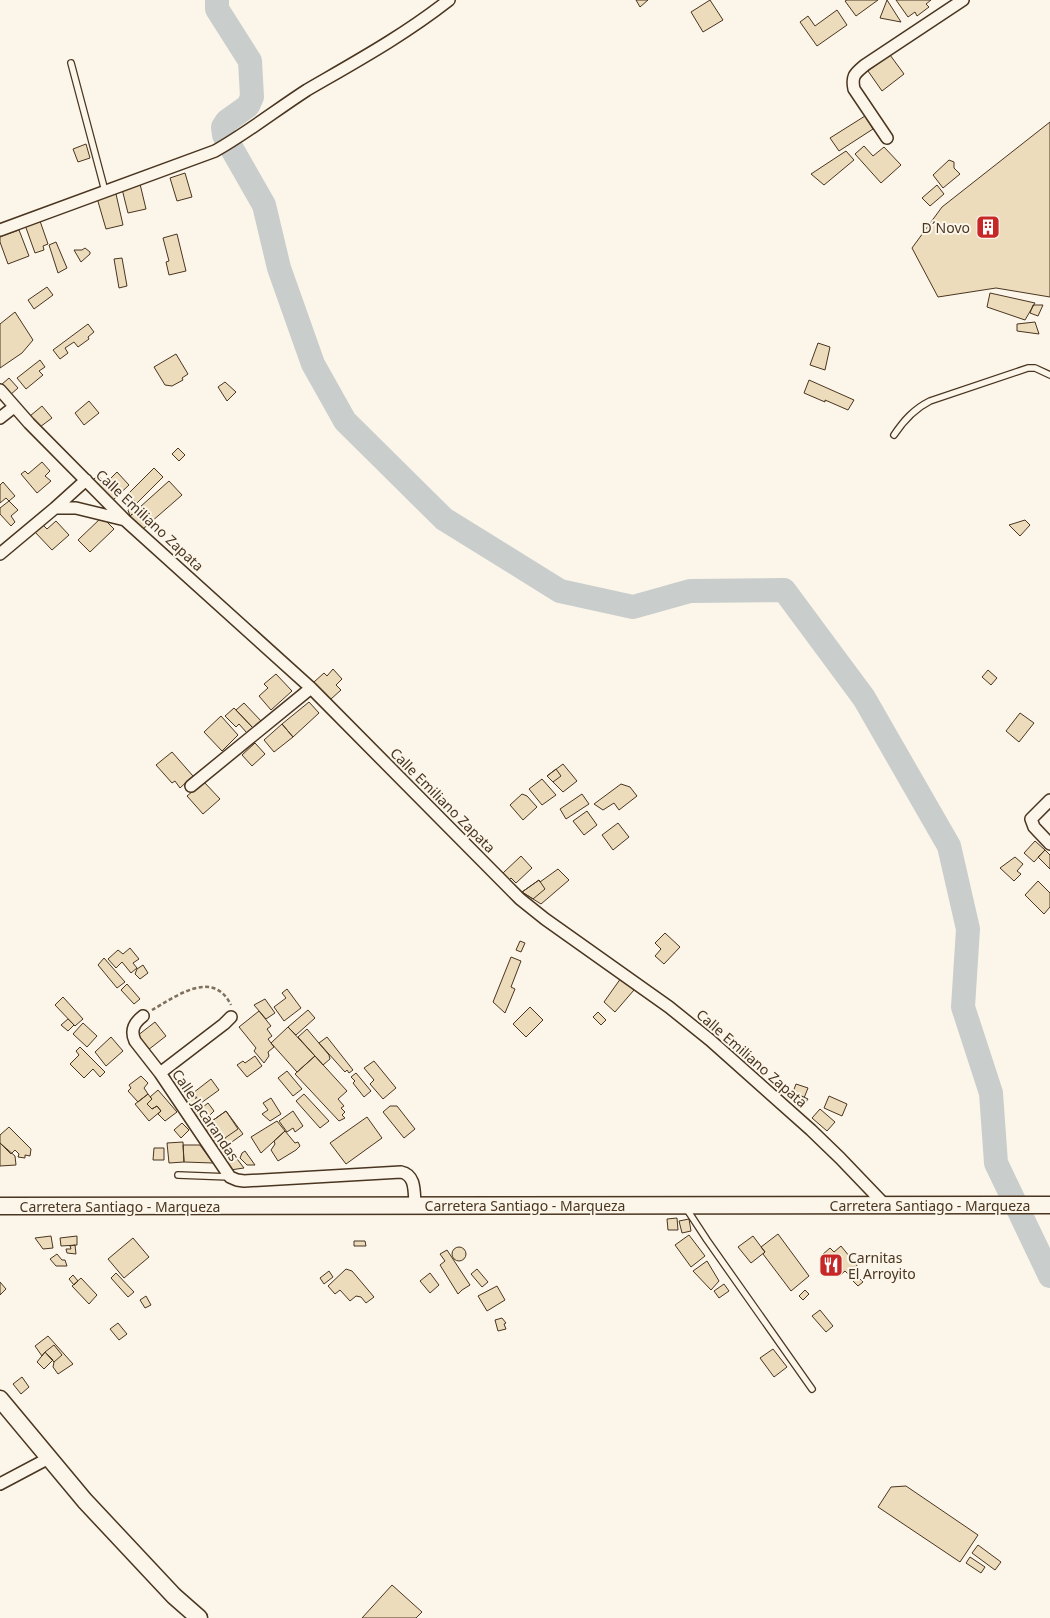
<svg xmlns="http://www.w3.org/2000/svg" width="1050" height="1618" font-family="'Noto Sans',sans-serif">
<style>
.lines{fill:none;stroke-linecap:round;stroke-linejoin:round}
.river{stroke:#c9cecd;stroke-width:24}
.building{fill:#ecdcbc;stroke:#4a3520}
.service-casing{stroke:#4a3520;stroke-width:8}
.minor-casing{stroke:#4a3520;stroke-width:14}
.secondary-casing{stroke:#4a3520;stroke-width:19}
.path{stroke:#7f6f5c;stroke-width:2.5;stroke-dasharray:4 2.5;stroke-linecap:butt}
.service{stroke:#fbf6e9;stroke-width:5.5}
.minor{stroke:#fbf6e9;stroke-width:11}
.secondary{stroke:#fbf6e9;stroke-width:16}
.labels{text-anchor:middle;dominant-baseline:central;stroke-width:4;stroke-linejoin:round;paint-order:stroke}
.poi-label{font-size:14px;fill:#4a3520;stroke:#fbf6e9;text-anchor:end}
.street-label{font-size:14px;fill:#4a3520;stroke:#fbf6e9}
</style>
<rect width="100%" height="100%" fill="#fbf6e9"/>
<g class="lines">
<path class="river" d="M217 0V9L250 61 252 97 248 106 227 121 223 127 224 135 264 205 279 268 313 364 345 421 444 519 560 591 633 607 690 591 784 590 864 698 949 846 968 929 963 1007 991 1093 996 1163 1050 1276"/>
</g>
<path class="building" d="M636 0H648L640 7Z
M710 0 723 20 703 32 691 12Z
M847 0H878L856 16 845 1Z
M887 0 901 22 880 18Z
M896 0H931L926 4 929 7 917 16 915 12 908 17Z
M837 10 847 25 817 46 800 22 808 16 815 26Z
M890 55 904 74 882 91 868 71Z
M865 116 873 129 839 151 830 138Z
M1050 122V297L996 288 938 297 912 248 942 207Z
M86 144 90 158 78 162 73 149Z
M864 146 873 156 884 147 901 165 881 183 855 154Z
M846 151 854 160 824 185 811 174Z
M949 160 954 162V168L960 174 943 188 933 175Z
M185 173 192 197 177 201 170 178Z
M140 184 146 209 128 213 122 189Z
M937 185 944 194 930 206 922 198Z
M116 194 123 225 106 229 97 198Z
M40 221 48 244 43 246 44 250 35 253 25 225Z
M19 230 29 256 8 264 0 242V237Z
M177 234 186 271 169 275 166 262 169 261 163 238Z
M56 242 67 268 58 273 49 245Z
M85 248 90 252V254L81 262 74 250H82Z
M122 258 127 286 119 288 114 259Z
M47 287 53 295 34 309 28 300Z
M990 293 1035 303 1025 320 987 307Z
M1033 305H1043L1038 316 1030 313Z
M15 312 33 340 22 353 0 368V324Z
M1035 322 1039 334 1017 331V324Z
M88 324 94 332 88 337 89 339 78 347 74 342 65 348 68 353 60 359 53 350Z
M818 343 830 347 825 370 810 365Z
M176 354 188 374 182 378 183 380 172 386 165 385 154 367Z
M40 360 45 367 39 371 43 375 26 389 17 378Z
M9 378 18 388 10 395 1 385Z
M809 380 854 400 848 410 825 400V402L804 393Z
M225 382 236 392 227 401 218 387Z
M89 401 99 413 84 425 75 413Z
M42 406 52 418 40 427 30 416Z
M178 448 185 455 179 461 172 454Z
M42 462 50 471 45 476 51 481 37 493 21 474 25 471 28 474Z
M154 468 163 477 137 503 128 494Z
M117 472 129 485 112 501 92 481 98 475 106 483Z
M169 481 182 495 143 529 130 516Z
M3 482 15 496 9 501 6 498 0 503V485Z
M9 501 18 510 11 516 15 522 11 526 0 514V508Z
M135 505 139 509 130 516 128 510Z
M102 517 114 529 90 552 78 540Z
M1025 520 1030 525 1020 536 1009 525Z
M56 521 69 535 52 550 34 531 42 524 47 529Z
M333 669 342 679 336 685 341 690 331 699 314 682 324 673 327 676Z
M988 670 997 678 991 685 982 677Z
M276 674 292 691 271 710 259 696 268 688 264 684Z
M309 702 319 713 293 737 282 724Z
M244 703 262 722 254 729 236 710Z
M234 708 253 728 247 733 239 724 236 727 225 716Z
M1020 713 1034 723 1019 742 1006 731Z
M221 716 238 735 222 751 204 732Z
M282 724 293 737 274 752 264 740Z
M255 743 265 754 252 766 242 755Z
M172 752 193 776 180 788 175 781 172 783 156 765Z
M563 764 577 781 563 792 547 776Z
M556 769 561 776 553 782 547 776Z
M542 779 556 795 542 805 529 789Z
M204 782 220 799 203 814 187 796Z
M621 784 630 787 637 796 619 810 614 803 603 810 594 804Z
M522 794 527 796 537 807 523 820 510 805Z
M582 794 589 804 566 819 560 809Z
M587 811 597 825 584 835 573 821Z
M618 823 629 837 613 850 602 835Z
M1035 841 1045 850 1034 862 1024 853Z
M1045 850 1050 855V869L1038 857Z
M521 856 532 868 516 883 511 878 509 880 503 873Z
M1015 857 1023 864 1017 871 1021 874 1014 881 1000 868Z
M558 869 569 880 541 904 522 892 539 880 540 882Z
M539 880 545 889 533 899 522 892Z
M1038 881 1050 893V907L1044 914 1025 895Z
M665 933 680 947 664 964 655 956 661 949 655 943Z
M520 941 525 943 521 952 516 950Z
M130 948 139 959 133 963 137 968 131 973 122 962 116 968 108 959 118 950 123 954Z
M511 957 521 961 511 987 515 989 505 1013 493 1002Z
M104 958 125 982 117 988 98 965Z
M143 965 148 973 140 979 135 974 137 969Z
M621 978 634 990 615 1012 604 1002Z
M127 984 140 999 134 1004 121 990Z
M287 989 301 1008 284 1021 274 1007 286 998 282 993Z
M63 997 83 1019 75 1026 55 1005Z
M265 999 275 1013 266 1019 254 1005Z
M530 1007 543 1020 526 1037 513 1024Z
M308 1010 315 1018 296 1035 288 1027Z
M259 1011 271 1026 267 1029 272 1036 268 1039 274 1047 268 1052 269 1056 264 1063 254 1051 256 1048 239 1027Z
M598 1012 606 1020 601 1025 593 1017Z
M68 1019 74 1025 68 1031 61 1025Z
M155 1022 166 1036 148 1050 137 1036Z
M83 1023 97 1036 87 1047 73 1034Z
M288 1027 315 1056 297 1072 271 1043Z
M307 1029 329 1055 330 1059 323 1065 298 1037Z
M111 1037 123 1051 106 1066 95 1052Z
M327 1037 353 1070 349 1073 347 1070 345 1072 319 1043Z
M80 1047 105 1072 100 1077 93 1069 84 1078 70 1064 79 1055 76 1051Z
M255 1056 262 1066 247 1077 237 1065 243 1061 245 1063Z
M315 1056 347 1091 338 1099 344 1106 341 1108 345 1112 342 1115 345 1118 339 1121 295 1074Z
M374 1061 396 1088 383 1099 370 1084 374 1080 364 1068Z
M287 1071 302 1089 293 1096 278 1078Z
M356 1073 371 1091 364 1097 353 1083 355 1081 351 1077Z
M141 1076 148 1083 144 1088 148 1094 138 1102 128 1091 131 1088 129 1085Z
M211 1079 219 1090 201 1103 193 1093Z
M796 1084 808 1088 804 1098 793 1092Z
M158 1090 177 1112 165 1121 158 1114 161 1111 157 1106 152 1109 147 1104 152 1099 150 1097Z
M795 1093 808 1099 801 1109 790 1099Z
M148 1094 152 1099 147 1104 152 1109 157 1106 161 1111 149 1121 135 1104Z
M304 1094 329 1121 320 1128 296 1101Z
M194 1096 199 1103 194 1107 197 1111 192 1115 182 1103 190 1097Z
M829 1096 847 1104 842 1116 824 1108Z
M271 1098 281 1114 270 1121 262 1114 268 1110 263 1103Z
M208 1103 214 1111 209 1116 205 1111 196 1119 193 1115 197 1111 196 1109 202 1105 203 1107Z
M390 1106H397L415 1129 404 1138 383 1112Z
M820 1109 835 1122 827 1131 812 1118Z
M226 1111 238 1129 225 1138 212 1121Z
M226 1111 243 1134 229 1144 212 1121Z
M293 1111 303 1126 295 1132 293 1128 287 1132 279 1121Z
M367 1117 382 1138 346 1164 330 1143Z
M277 1121 285 1131 261 1153 251 1137Z
M182 1123 189 1130 181 1138 174 1130Z
M211 1125 244 1168 230 1170 204 1130Z
M9 1127 31 1149 30 1156 25 1155V1158L18 1157 19 1154 15 1150 11 1154 0 1143V1135Z
M285 1131 295 1143 298 1142 300 1146 296 1150 278 1161 271 1150 275 1144 274 1141Z
M219 1136 226 1145 216 1153 209 1144Z
M183 1142 184 1162 169 1163 167 1143Z
M0 1143 15 1156 16 1165 0 1166Z
M183 1145H200L213 1163 184 1162Z
M154 1148H164V1160H153Z
M245 1151 255 1165H247L240 1158 242 1153Z
M677 1218 678 1230H668L667 1219Z
M689 1219 691 1231 682 1233 679 1221Z
M778 1234 809 1276 791 1291 763 1254 765 1252 761 1247Z
M689 1235 705 1256 691 1267 675 1245Z
M51 1236 53 1248 43 1249 35 1238Z
M77 1236V1245L61 1246 60 1238Z
M753 1236 765 1252 751 1263 738 1247Z
M133 1238 149 1257 124 1278 108 1259Z
M354 1241H365L366 1246H354Z
M75 1245 76 1254 67 1253 66 1249H71L70 1246Z
M841 1246 858 1267 848 1274 845 1271 839 1276 822 1255 830 1248 834 1252Z
M452 1254a7 7 0 1 1 14 0a7 7 0 1 1-14 0Z
M447 1250 470 1285 462 1290 458 1294 440 1265 445 1261 440 1254Z
M57 1254 62 1260H65L67 1266H56L50 1259Z
M707 1261 719 1281 711 1290 693 1271Z
M346 1269 352 1271 374 1297 366 1303 361 1297 356 1296 350 1301 340 1290 335 1294 328 1286Z
M477 1269 488 1282 482 1287 471 1274Z
M329 1271 333 1277 324 1284 320 1278Z
M116 1273 134 1292 128 1297 111 1278Z
M430 1273 439 1285 430 1293 420 1281Z
M73 1275 78 1281 74 1285 69 1279Z
M858 1277 863 1282 858 1286 853 1281Z
M81 1278 97 1295 89 1304 72 1286Z
M0 1282 6 1289 0 1295Z
M724 1284 729 1291 719 1298 714 1291Z
M497 1286 505 1300 487 1311 478 1296Z
M805 1290 809 1294 803 1300 799 1296Z
M146 1296 151 1305 145 1308 140 1300Z
M820 1310 833 1326 826 1332 812 1316Z
M502 1318 506 1323 504 1324 506 1329 498 1331 495 1320Z
M118 1323 127 1334 119 1340 110 1329Z
M48 1336 73 1364 58 1374 53 1367 54 1362 45 1352 42 1356 35 1346Z
M54 1345 62 1355 54 1362 45 1352Z
M773 1349 787 1367 774 1377 760 1358Z
M45 1352 53 1360 44 1369 37 1362Z
M22 1377 29 1387 21 1394 13 1384Z
M906 1486 978 1535 960 1562 878 1507 891 1487Z
M978 1545 1001 1562 995 1570 972 1553Z
M970 1557 985 1567 981 1573 966 1563Z
M392 1585 422 1612 416 1618H362Z"/>
<g class="lines">
<g class="service-casing">
<path id="service" d="M71 63 105 191
M894 435C904 420 914 409 930 401L1028 368H1035L1050 375
M178 1175 230 1177
M686 1208 707 1240 812 1389"/>
</g>
<g class="minor-casing">
<path id="minor" d="M887 138 854 89C851 75 856 73 865 65L963 0
M0 230 215 151C247 133 276 110 307 90 357 61 403 36 449 0
M0 390 29 423 126 521 311 688 520 899 545 919 669 1007 710 1040 811 1130 840 1158 886 1206
M0 418 14 407
M55 508 86 480
M0 554 55 508H76L125 520
M191 786 311 688
M1050 800 1031 819 1034 827 1050 844
M143 1016C134 1023 130 1030 135 1041L160 1073 230 1177 237 1180 244 1181 401 1172C416 1175 414 1192 415 1205
M160 1073 224 1024 231 1017
M0 1484 49 1458"/>
</g>
<g class="secondary-casing">
<path id="secondary" d="M0 1206 1050 1205
M0 1399 85 1501 174 1596 199 1618"/>
</g>
<path class="path" d="M152 1010C175 997 213 968 231 1005"/>
<use href="#service" class="service"/>
<use href="#minor" class="minor"/>
<use href="#secondary" class="secondary"/>
</g>
<defs>
<g id="building-square" transform="scale(1.25)"><rect x="-9" y="-9" width="18" height="18" rx="4" fill="#c62828" stroke="#fbf6e9"/><path d="M-4-6H4V6H1V3H-1V6H-4ZM-2.5-4.3h1.7v1.8h-1.7ZM.8-4.3h1.7v1.8H.8ZM-2.5-1h1.7V.8h-1.7ZM.8-1h1.7V.8H.8Z" fill="#fff"/></g>
<g id="restaurant-square" transform="scale(1.25)"><rect x="-9" y="-9" width="18" height="18" rx="4" fill="#c62828" stroke="#fbf6e9"/><path d="M-5-6h1v4h1v-4h1v4h1v-4h1v5L-1.5 .5V6h-2V.5L-5-1ZM5-6V6H3V1.5H1.5Q1.5-4 5-6Z" fill="#fff"/></g>
</defs>
<g fill-rule="evenodd">
<use href="#building-square" x="988" y="227"/>
<use href="#restaurant-square" x="831" y="1265"/>
</g>
<g class="labels">
<g class="poi-label">
<text x="970" y="227">D´Novo</text>
<text x="848" y="1257" text-anchor="start">Carnitas<tspan x="848" dy="16">El Arroyito</tspan></text>
</g>
<g class="street-label">
<text transform="translate(150 520) rotate(43)">Calle Emiliano Zapata</text>
<text transform="translate(443 800) rotate(45)">Calle Emiliano Zapata</text>
<text transform="translate(752 1058) rotate(41)">Calle Emiliano Zapata</text>
<text transform="translate(206 1115) rotate(56)">Calle Jacarandas</text>
<text x="525" y="1205">Carretera Santiago - Marqueza</text>
<text x="930" y="1205">Carretera Santiago - Marqueza</text>
<text x="120" y="1206">Carretera Santiago - Marqueza</text>
</g>
</g>
</svg>
